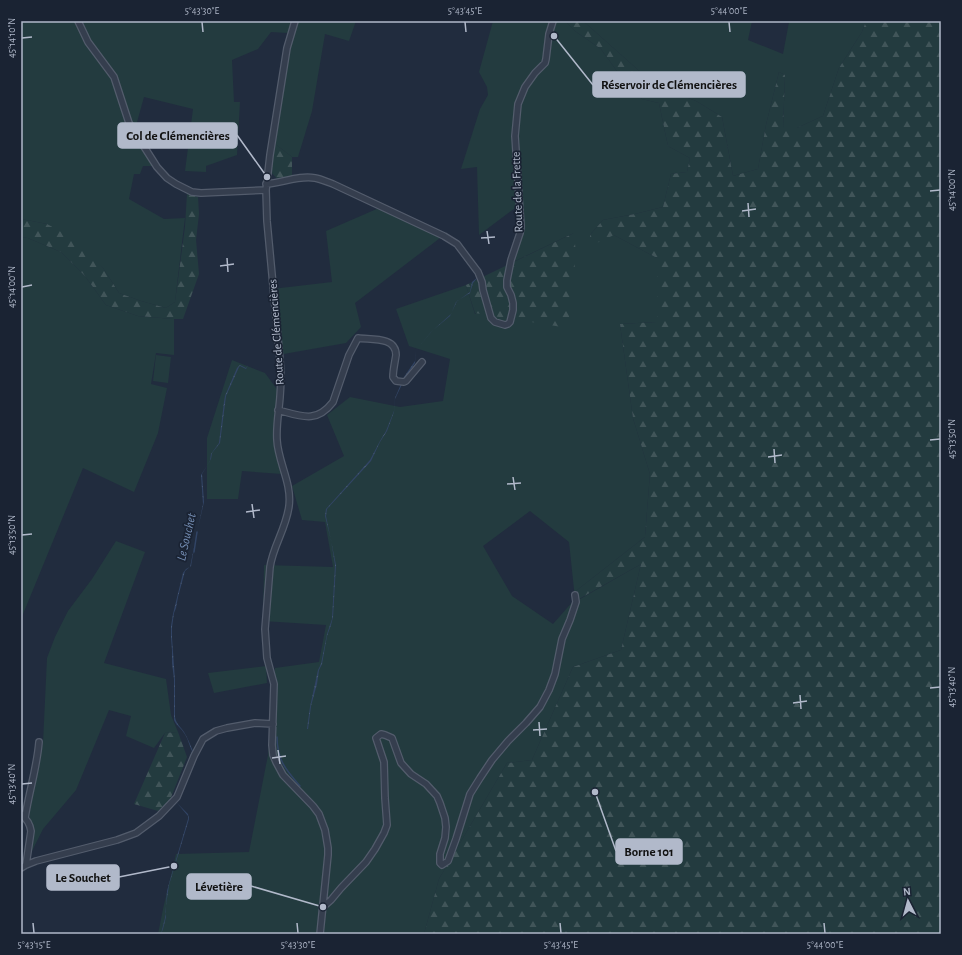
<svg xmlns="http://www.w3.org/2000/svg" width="962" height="955" font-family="'Alegreya Sans',sans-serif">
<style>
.grass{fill:#233b3f;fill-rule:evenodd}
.forest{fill:url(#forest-firs)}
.water{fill:url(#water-waves)}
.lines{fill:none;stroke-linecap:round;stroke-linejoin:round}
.stream{stroke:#314465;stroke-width:1.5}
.minor-casing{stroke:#535c6c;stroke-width:8}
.minor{stroke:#353e4e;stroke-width:5.5}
.ticks{fill:none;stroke:#b1b9ca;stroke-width:1.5}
.labels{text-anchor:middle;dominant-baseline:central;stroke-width:3.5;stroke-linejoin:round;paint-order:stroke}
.street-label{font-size:12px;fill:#b1b9ca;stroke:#1a2333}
.water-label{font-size:13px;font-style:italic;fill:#758eb4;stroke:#1a2333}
.leader{fill:none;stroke:#b1b9ca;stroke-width:1.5}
.callout-dot{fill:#b1b9ca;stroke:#1a2333;stroke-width:1.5}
.callout{fill:#b1b9ca;stroke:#b1b9ca;stroke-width:1.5}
.callout-label{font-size:13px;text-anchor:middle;font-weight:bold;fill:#111}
.neatline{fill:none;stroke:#b1b9ca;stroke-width:1.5}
.ticks-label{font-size:10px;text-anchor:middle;fill:#b1b9ca}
</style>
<defs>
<pattern id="forest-firs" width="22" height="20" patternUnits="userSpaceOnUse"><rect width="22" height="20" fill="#233b3f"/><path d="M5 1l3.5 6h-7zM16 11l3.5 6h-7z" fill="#415559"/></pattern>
<pattern id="water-waves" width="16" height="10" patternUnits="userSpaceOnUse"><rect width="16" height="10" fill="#314465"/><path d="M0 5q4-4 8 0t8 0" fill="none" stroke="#4c5d7a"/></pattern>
</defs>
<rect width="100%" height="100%" fill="#212c3e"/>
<path class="grass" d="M21 21H356L349 41 325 34 312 111 298 157H292L275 144 291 40 288 33 271 32 258 49 232 60 234 102H240L237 155 206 166V172L185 171 193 109 144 97 134 133 153 166H143L140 174H134L129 199 164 219 185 218 175 302 166 308 141 301 119 293 103 268 47 224 21 219Z
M493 21H565L575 31 601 49 622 78 642 99 659 103 668 146 690 158 687 172 671 174 663 207 635 214 603 220 590 235H614L657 258V322L620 324 633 418 650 474 645 537 576 591 580 599 641 564 621 650 573 667 532 760 507 763 439 879 424 934H158L163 909 176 854 249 852 268 755 275 668 319 662 326 625 263 621 264 565 333 567 325 522 302 520 292 486 344 456 327 415 350 397 400 407 443 401 450 359 409 346 396 309 466 285 475 314 574 233 511 263 517 233 515 208 479 235 477 167 461 169 480 109 488 95 487 87 479 72ZM530 511 569 542 575 599 553 624 512 596 483 546Z
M583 21H752L748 40 783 54 789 22 788 21H866L862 32 839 68 823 116 797 128H783L785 75 779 72 766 125 758 169 733 176 722 117 696 101 656 86Z
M379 208 444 235 355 303 361 327 346 343 278 355 272 289 332 282 326 231Z
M21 237 28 238 61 252 85 276 106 305 138 316 174 319V355L156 353 151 384 167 388 158 433 134 492 83 468 21 619Z
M156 355 171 357 168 383 153 381Z
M232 360 265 373 279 392 277 409 282 474 242 471 238 499H207V438Z
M116 541 145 552 104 663 166 679 171 715 178 732 165 733 154 748 126 736 131 716 109 710 76 790 43 829 27 861 30 810 43 743 47 658 55 637 68 611 92 579Z
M266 666 267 683 214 693 208 673Z"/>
<path class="forest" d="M565 21H583L656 86 696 101 722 117 733 176 758 169 766 125 779 72 785 75 783 128H797L823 116 839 68 862 32 866 21H941V934H424L439 879 507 763 532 760 573 667 621 650 641 564 579 599 576 591 645 537 650 474 633 418 620 324 657 322V258L614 235 590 246V235L603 220 635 214 663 207 671 174 687 172 690 158 668 146 659 103 642 99 622 78 601 49 575 31Z
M275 144 292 157V178L280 182 270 171Z
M187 194 198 197 199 214 196 240 199 274 183 319H174L138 316 106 305 85 276 61 252 28 238 21 237V219L47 224 78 241 103 268 119 293 141 301 166 308 175 302 185 227Z
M574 233 576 254 568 328 475 313 466 285Z
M178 732 187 757 170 800 158 811 134 804 165 733Z"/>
<path class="water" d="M478 277 473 283 470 293 457 301 450 316 432 331 416 350 415 363 405 378 395 399 394 412 387 431 380 442 371 461 327 509 326 516 336 565 333 617 331 625 327 636 322 664 319 670 317 684 311 706 308 729H307L310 707 318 670 321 664 327 634 332 619 335 565 331 540 325 516 326 509 370 460 380 441 386 431 394 411 395 398 404 377 415 361 416 350 431 332 451 314 456 302 470 292 472 282Z
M240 365 246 368 248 365 246 369 240 366 239 367 226 396 220 443 212 453 211 459 202 474 204 502 196 537 191 566 185 571 178 597 176 608 174 613 172 627V638L175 680V717C176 724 181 727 184 732 188 738 190 745 193 751L184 776 183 777 192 751C189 745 188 738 184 733 181 728 176 725 174 720V679L172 663V650L171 638V626L173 614 183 573 186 569 190 567 203 504 201 475 210 461 211 454 219 443 224 402 225 396 237 368Z
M177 803 188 814 189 819 169 885 165 912 166 917 163 929 161 934 165 918 167 891 170 880 188 819V816Z"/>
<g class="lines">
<path class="stream" d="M194 552 197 532
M277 737C277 760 286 770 300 786"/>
<g class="minor-casing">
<path id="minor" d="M78 21 88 42 114 77 129 123 157 167 167 178 176 184 192 192 201 193 266 190
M295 21 287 48 270 155 266 190 267 221 280 360C281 372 281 385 280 397 279 411 276 425 277 440 278 462 292 483 289 506 286 529 273 546 270 567L265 629 267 658 274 684 272 745 273 755 276 762 283 775 313 806 319 814 325 830 328 848V855L320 934
M266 184C282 183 299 175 315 178 321 179 327 182 333 184L444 236 457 244 478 272 482 282 483 290 491 318 495 322 505 325 508 324 510 322 513 310V303L511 295 507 287V280L511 260 520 233 521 227 515 136 518 104 525 87 535 73 545 63 546 59 549 34 553 21
M278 410C301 416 316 424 333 402L349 355 358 338C370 340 396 336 396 355 395 362 393 370 393 377L396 381 404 382 406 381 422 362
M21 814C27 819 30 824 31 831L26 865
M25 818C29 792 37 767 39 742
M21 868 26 865 36 861 117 840 136 833 159 816 177 797 194 756 203 739 216 731 227 728 255 723 273 724
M323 907 331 900 341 888 366 862 375 849 384 833 387 825 385 798 384 762 376 738 381 734 385 735 392 738 401 763 411 774 426 784 437 796 440 803 445 818 446 827 445 838 440 854V863L442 865 448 861 456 839 470 794 480 778 492 760 508 741 526 723 540 707 549 690 555 674 562 639 570 620 576 602 575 595"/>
</g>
<use href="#minor" class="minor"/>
</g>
<path class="ticks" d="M202 22 203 32M465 22 466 32M729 22 730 32M22 38 32 37M930 191 940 190M748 203 749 217M742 211 756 209M487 231 489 244M481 238 495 237M227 258 228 272M220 266 234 264M22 287 32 285M930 440 940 439M774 449 775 463M768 457 782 455M513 477 515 490M507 484 521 483M252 504 254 518M246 512 260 510M22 535 32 534M930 688 940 687M800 695 801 709M793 703 807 701M539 722 540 736M533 730 547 729M278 750 280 764M272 758 286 756M22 784 32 783M33 923 34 933M297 923 298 933M560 923 561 933M824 923 825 933"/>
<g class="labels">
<g class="street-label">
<text transform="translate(517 192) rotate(-92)">Route de la Frette</text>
<text transform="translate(276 332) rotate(-94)">Route de Clémencières</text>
</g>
<g class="water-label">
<text transform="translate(187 537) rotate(-77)">Le Souchet</text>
</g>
</g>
<path class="leader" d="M554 36L593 85M267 177L237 135M595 792L616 851M174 866L119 877M323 907L251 886"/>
<g class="callout-dot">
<circle cx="554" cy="36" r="4"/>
<circle cx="267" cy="177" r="4"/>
<circle cx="595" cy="792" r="4"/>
<circle cx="174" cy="866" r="4"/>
<circle cx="323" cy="907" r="4"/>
</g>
<g class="callout">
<rect x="593" y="72" width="152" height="25" rx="4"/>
<rect x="118" y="123" width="119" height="25" rx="4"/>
<rect x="616" y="839" width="66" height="25" rx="4"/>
<rect x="47" y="865" width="72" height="25" rx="4"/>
<rect x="187" y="874" width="64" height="25" rx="4"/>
</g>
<g class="callout-label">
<text x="669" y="89">Réservoir de Clémencières</text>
<text x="178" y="140">Col de Clémencières</text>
<text x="649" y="856">Borne 101</text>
<text x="83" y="882">Le Souchet</text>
<text x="219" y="891">Lévetière</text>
</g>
<rect width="962" height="955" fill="none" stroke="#1a2333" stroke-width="44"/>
<g transform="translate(908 901) rotate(354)" stroke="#1a2333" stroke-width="3" paint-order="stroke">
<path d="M0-3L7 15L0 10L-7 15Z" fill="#b1b9ca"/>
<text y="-6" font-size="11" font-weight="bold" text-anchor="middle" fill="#b1b9ca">N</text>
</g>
<rect x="22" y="22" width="918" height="911" class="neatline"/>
<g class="ticks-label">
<text x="202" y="14">5°43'30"E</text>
<text x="465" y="14">5°43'45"E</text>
<text x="729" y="14">5°44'00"E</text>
<text transform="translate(11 38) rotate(-90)" y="4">45°14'10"N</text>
<text transform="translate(951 190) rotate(-90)" y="4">45°14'00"N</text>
<text transform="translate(11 287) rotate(-90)" y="4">45°14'00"N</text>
<text transform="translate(951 439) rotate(-90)" y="4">45°13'50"N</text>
<text transform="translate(11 535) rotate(-90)" y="4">45°13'50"N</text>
<text transform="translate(951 687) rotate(-90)" y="4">45°13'40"N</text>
<text transform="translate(11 784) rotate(-90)" y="4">45°13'40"N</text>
<text x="34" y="948">5°43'15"E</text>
<text x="298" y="948">5°43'30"E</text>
<text x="561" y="948">5°43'45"E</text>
<text x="825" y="948">5°44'00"E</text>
</g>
</svg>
